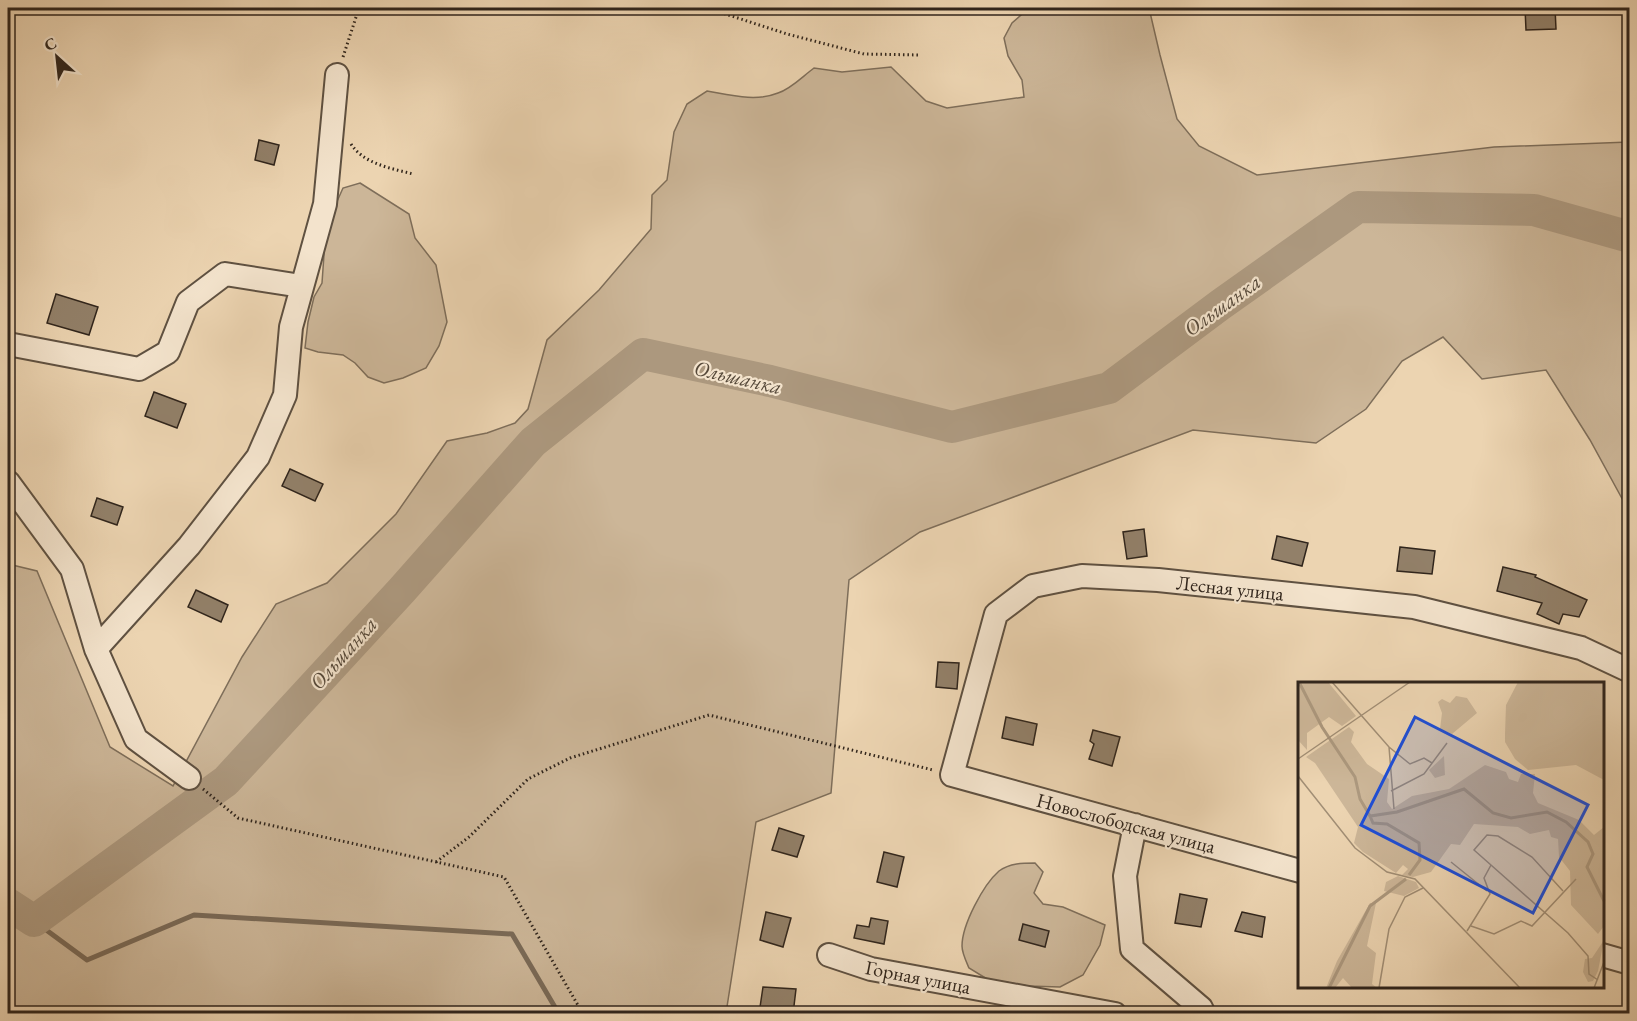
<svg xmlns="http://www.w3.org/2000/svg" width="1637" height="1021" font-family="'EB Garamond',serif">
<style>
.green{fill:#ccb698;stroke:#7e6e5a;stroke-width:1.5}
.lines{fill:none;stroke-linecap:round;stroke-linejoin:round}
.stream{stroke:#7a6a57;stroke-width:5}
.river{stroke:#ac987e;stroke-width:32}
.building{fill:#928069;stroke:#30251c;stroke-width:1.5}
.minor-casing{stroke:#5f5141;stroke-width:26}
.path{stroke:#30251c;stroke-width:3;stroke-dasharray:1.5 3;stroke-linecap:butt}
.minor{stroke:#f3e3cc;stroke-width:22}
.labels{text-anchor:middle;dominant-baseline:central;stroke-width:4.5;stroke-linejoin:round;paint-order:stroke}
.street-label{font-size:20px;fill:#30251c;stroke:#f3e3cc}
.water-label{font-size:21px;font-style:italic;fill:#554839;stroke:#f3e3cc}
.inset-river{fill:none;stroke:#ac987e;stroke-width:3}
.inset-road{fill:none;stroke:#a18e75;stroke-width:1.5}
.view{fill:#1d4ed8;fill-opacity:0.15;stroke:#1d4ed8;stroke-width:3}
.inset-edge{fill:none;stroke:#30251c;stroke-width:3}
</style>
<rect width="100%" height="100%" fill="#ecd4b1"/>
<filter id="stains"><feTurbulence type="fractalNoise" baseFrequency=".00333" numOctaves="4"/><feColorMatrix values="0 0 0 0 .2 0 0 0 0 .09 0 0 0 0 .02 0 0 0 .5 -.17"/></filter>
<radialGradient id="worn" r=".72"><stop offset=".6" stop-color="#630" stop-opacity="0"/><stop offset="1" stop-color="#630" stop-opacity=".3"/></radialGradient>
<path class="green" d="M1029 8H1149L1160 55 1177 119 1199 146 1257 175 1494 147 1629 142V506L1625 504 1590 440 1546 370 1482 379 1443 337 1402 361 1366 409 1316 443 1193 430 920 532 849 580 831 793 756 822 726 1013 8 1014V564L37 571 110 747 173 786 242 657 276 604 327 583 396 514 447 441 487 433 515 423 528 409 547 340 599 290 651 229 652 195 667 180 674 132 687 104 707 91C730 95 756 102 778 93 791 89 803 76 814 68L842 72 891 67 926 101 947 108 1024 97 1022 80 1008 56 1004 38 1012 23Z
M360 183 409 214 415 238 436 265 447 322 439 346 426 368 403 378 384 383 368 377 355 363 343 355 318 352 305 348 308 322 314 297 322 283 326 226 343 188Z
M1035 863 1043 872 1034 893 1043 904 1063 907 1105 925 1100 945 1083 975 1060 987 1028 986 987 979 969 968C966 961 962 953 962 946 962 925 983 885 999 871 1010 863 1023 863 1035 863Z"/>
<g class="lines">
<path class="stream" d="M34 921 87 960 194 915 512 934 559 1014"/>
<path class="river" d="M8 904 34 921 226 781 402 590 533 442 643 354 770 381 952 427 1109 388 1220 305 1358 207 1534 210 1630 237"/>
</g>
<path class="building" d="M1525 8H1555L1556 29 1526 30Z
M259 140 279 145 274 165 255 160Z
M56 294 98 307 89 335 47 323Z
M154 392 186 404 177 428 145 416Z
M290 469 323 484 315 501 282 486Z
M97 498 123 507 117 525 91 516Z
M1144 529 1147 556 1127 559 1123 532Z
M1277 536 1308 543 1302 566 1272 559Z
M1400 547 1435 551 1432 574 1397 571Z
M1503 567 1536 575 1535 577 1587 600 1579 617 1563 614 1559 624 1537 614 1542 603 1497 591Z
M196 590 228 605 221 622 188 607Z
M938 662 959 663 957 689 936 687Z
M1006 717 1037 724 1033 745 1002 738Z
M1093 730 1120 737 1112 766 1089 759 1094 744 1090 741Z
M779 828 804 836 797 857 772 850Z
M884 852 904 857 897 887 877 882Z
M1180 894 1207 899 1201 927 1175 923Z
M766 912 791 918 783 947 760 940Z
M1242 912 1265 917 1262 937 1235 931Z
M871 918 888 921 884 944 854 938 857 925 869 927Z
M1023 924 1049 931 1045 947 1019 940Z
M763 987 796 989 793 1014H759Z"/>
<g class="lines">
<g class="minor-casing">
<path id="minor" d="M8 344 139 369 168 352 188 302 225 274 301 286
M8 482 72 569 96 649 136 739 189 778
M96 649 189 546 258 457 285 395 291 327 325 204 337 75
M1135 825 1125 876 1132 949 1201 1008 1204 1014
M1300 871 952 775 996 614 1033 586 1082 576 1158 580 1414 607 1581 648 1630 671
M829 955 871 969 1115 1014
M1602 955 1630 963"/>
</g>
<path class="path" d="M689 8 710 9 787 34 864 54 920 55
M343 57 359 8
M351 144C364 164 390 168 413 174
M203 789 238 818 504 877 583 1014
M436 862 469 837 528 779 570 758 709 715 933 770"/>
<use href="#minor" class="minor"/>
</g>
<g class="labels">
<g class="street-label">
<text transform="translate(1230 588) rotate(6)">Лесная улица</text>
<text transform="translate(1126 823) rotate(15)">Новослободская улица</text>
<text transform="translate(918 977) rotate(11)">Горная улица</text>
</g>
<g class="water-label">
<text transform="translate(1222 305) rotate(-36)">Ольшанка</text>
<text transform="translate(738 377) rotate(13)">Ольшанка</text>
<text transform="translate(343 653) rotate(-48)">Ольшанка</text>
</g>
</g>
<g transform="translate(1298 682)">
<rect width="306" height="306" fill="#ecd4b1"/>
<path d="M0 0H30L58 34 44 44 31 35 9 51V68L0 58ZM220 0H306V98L278 83 230 88 217 77 207 60V52L208 23ZM158 14 169 16 179 31 154 52 142 47 144 31 140 20 144 17 152 21ZM51 45 56 50 53 60 69 82 91 97 89 120 94 127 114 114 151 107 187 83 208 90 211 97 220 100 223 92H237L235 111 240 121 281 138 296 153 306 145V244L300 252 273 223 272 189 261 175 260 157 253 155 251 148 232 152 220 145 176 142 162 163 153 162 133 190 115 195 104 193 110 187 105 183 98 191 65 170 56 161 60 145 17 81 8 75ZM146 74 147 93 137 96 131 88ZM100 194 118 200 121 206 106 214 86 209 88 200ZM72 221H78L69 264 78 271 74 302 79 306H54L45 296 37 306H28L39 279ZM306 258 300 289 295 299 290 300 285 290 287 277 294 276Z" fill="#ccb698"/>
<path class="inset-river" d="M1 0 24 45 57 95 62 117 72 134 99 130 166 107 195 131 213 136 249 130 268 140 290 160 295 172 289 185 306 219M72 134 75 141 89 142 121 161 122 178 111 193M31 306 72 224 108 197"/>
<path class="inset-road" d="M34 0 91 65 112 82 126 76 134 81M91 65 96 127M0 77 112 0M0 94 57 166 89 190 117 197 222 306M93 109 126 92 149 61M153 180 189 209M265 209 234 175 200 154 189 153 176 168 270 251 290 274 291 292 300 298M173 244 196 252 223 239 234 244 278 197M169 249 192 212 186 196 193 183M81 306 91 247 107 215 125 206M296 306 306 280"/>
<path class="view" d="M117 35 290 123 235 231 63 143Z"/>
<rect width="306" height="306" class="inset-edge"/>
</g>
<rect width="1637" height="1021" fill="none" stroke="#ecd4b1" stroke-width="30"/>
<rect x="9" y="9" width="1619" height="1003" fill="none" stroke="#30251c" stroke-width="3"/>
<rect x="15" y="15" width="1607" height="991" fill="none" stroke="#30251c" stroke-width="1.5"/>
<g transform="translate(57 57) rotate(333)" stroke="#f3e3cc" stroke-width="4.5" paint-order="stroke">
<path d="M0-4.5L10 22L0 15L-10 22Z" fill="#30251c"/>
<text y="-9" font-size="16" font-weight="bold" text-anchor="middle" fill="#30251c">С</text>
</g>
<rect width="100%" height="100%" filter="url(#stains)"/>
<rect width="100%" height="100%" fill="url(#worn)"/>
</svg>
